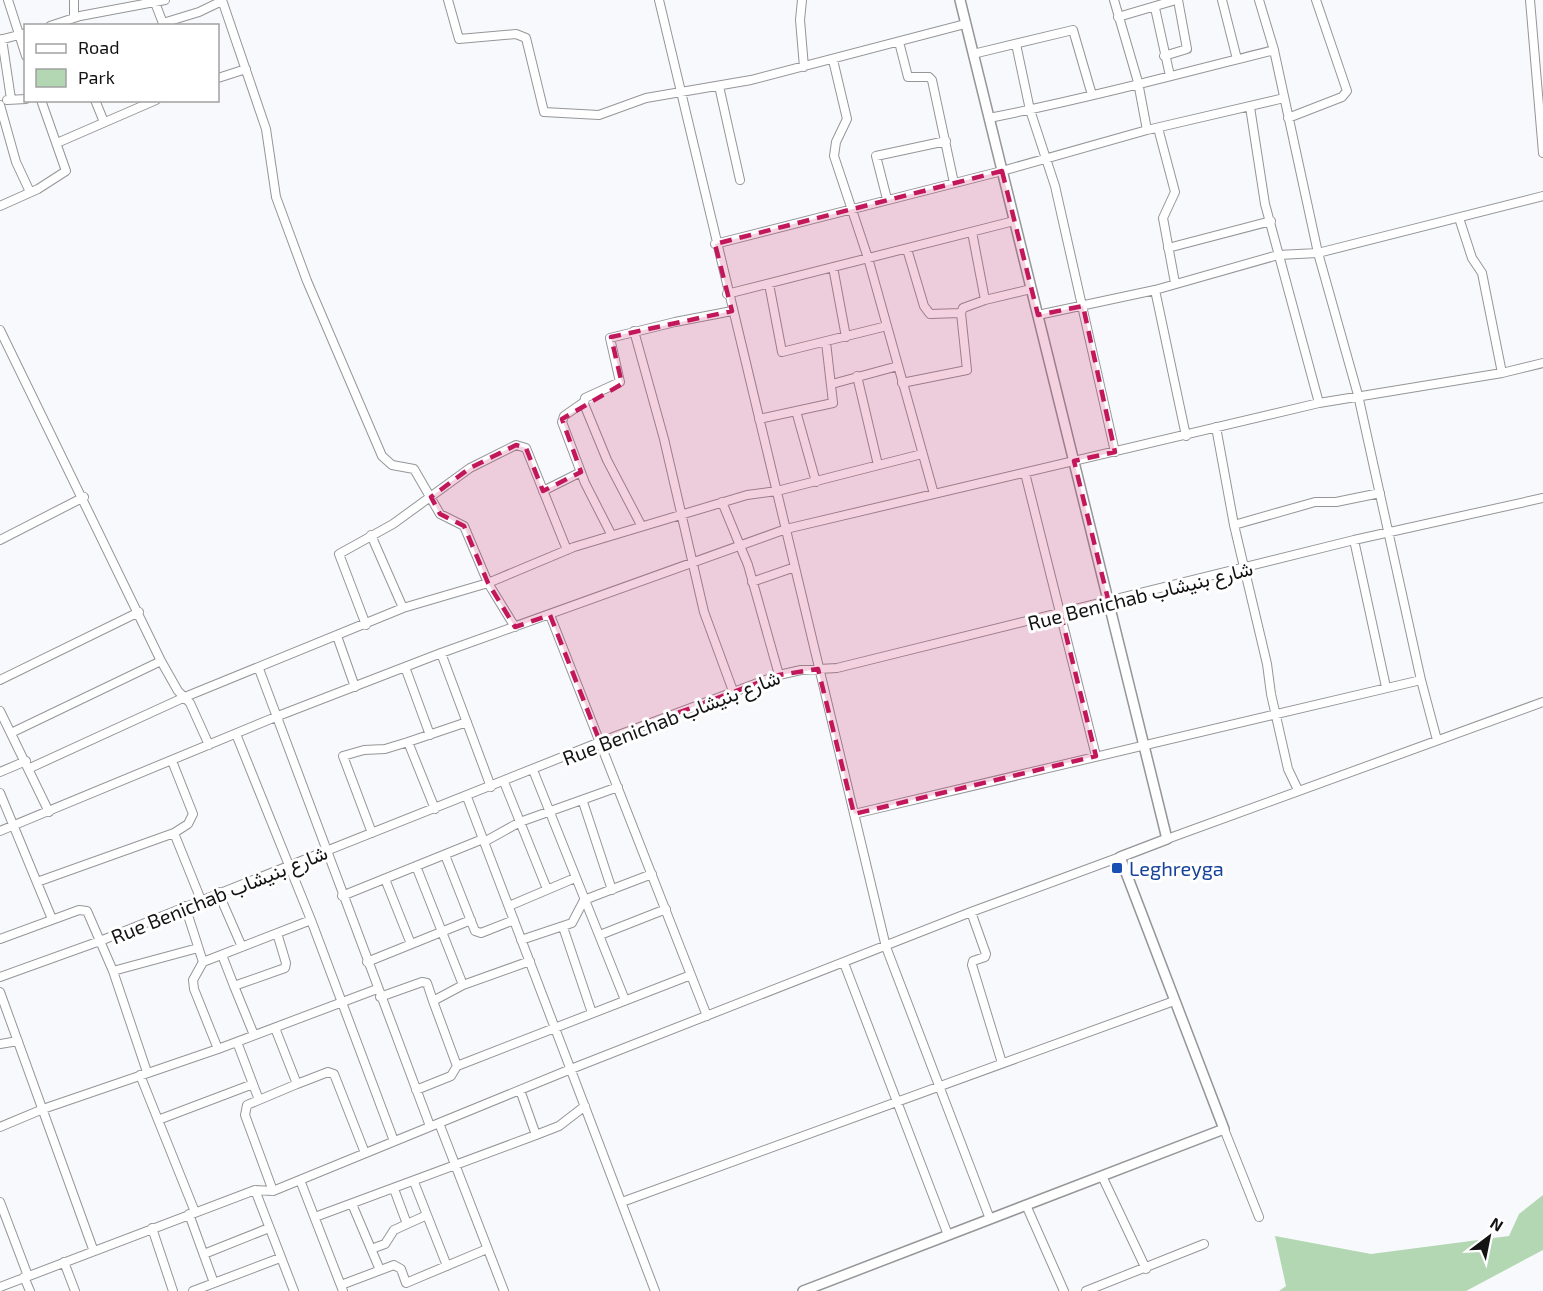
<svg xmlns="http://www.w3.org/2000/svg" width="1543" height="1291" font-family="'Exo 2',Vazirmatn,sans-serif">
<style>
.green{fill:#b2d7b2}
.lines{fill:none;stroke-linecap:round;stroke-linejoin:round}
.minor-casing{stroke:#959698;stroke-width:10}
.tertiary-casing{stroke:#959698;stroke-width:12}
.minor{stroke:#fff;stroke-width:8}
.tertiary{stroke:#fff;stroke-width:9}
.marked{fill:#c2185b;fill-opacity:0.2;stroke:#c2185b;stroke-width:4.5;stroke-dasharray:12 8;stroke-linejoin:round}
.transit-dot{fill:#1a4fb4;stroke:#fff;stroke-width:2}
.labels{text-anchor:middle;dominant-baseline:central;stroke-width:6;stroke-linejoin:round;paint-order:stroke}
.street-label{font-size:20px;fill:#131314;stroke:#fff}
.transit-label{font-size:20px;fill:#164399;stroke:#fff;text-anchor:start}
</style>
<rect width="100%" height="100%" fill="#f8f9fc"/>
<path class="green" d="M1543 1195V1250L1466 1291H1279L1286 1286 1275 1236 1371 1254 1509 1236 1519 1214Z"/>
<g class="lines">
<g class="minor-casing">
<path id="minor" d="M8 0 26 56
M74 0V18
M154 0 164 26
M222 0 266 129 276 197 307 281 382 456 392 465 414 469 440 514 464 526 488 583 515 627
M448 0 459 39 516 34 526 38 544 112 599 115 646 98 751 80 965 24
M659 0 886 947 990 1219
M802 0 800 20 804 67
M1114 0 1138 82 1147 130
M1222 0 1237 59
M1259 0 1274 50 1318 253 1358 395 1421 680 1437 740
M1530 0 1543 153
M1155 8 1170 76
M1118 17 1176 0
M163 23 199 12 222 1
M50 26 80 16 165 0
M2 39 11 99
M0 40 26 33
M899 42 908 77H929L932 80 954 183
M1016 44 1030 110 1055 186 1115 452
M973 54 1073 30 1092 95
M1164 56 1187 49 1178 0
M833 60 847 119 836 142 834 156 868 258 934 494
M218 78 246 69
M719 86 740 180
M7 100 26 99
M95 100 104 122
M0 105 16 162 30 192
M1250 107 1265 204 1319 403
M989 118C1085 99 1179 74 1274 50
M1288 118 1342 97 1347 91 1316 0
M1158 128 1175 192 1163 218 1175 283
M57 143 156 100
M887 199 876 156 946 141
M0 206 38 189 66 171 41 100
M1459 218 1472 258 1482 273 1502 373
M972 232 985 300
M715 244 1002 171 1147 130 1284 98
M1168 248 1271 221
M907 249 924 306 930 314 961 313
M833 267 846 337
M769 284 782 352 887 326
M1155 290 1186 436
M727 294 1014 221
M1038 315 1155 290 1278 255 1318 253 1543 196
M0 330 161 661 178 691 190 703 209 745
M634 331 664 439 704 612 733 691
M857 376 878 465
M902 383 967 370 961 313 963 308 985 300 1031 289
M832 384 898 366
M584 402 564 416 562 422 585 483 611 534
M796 411 816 482
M759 419 833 403 826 342
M1216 427 1234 525 1267 664 1271 694 1288 769 1298 790
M1025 473 1096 756
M543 491 581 472
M722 502 748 565 779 675
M641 525 607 460 584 404 585 398 620 382 610 338 675 322 732 311
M1234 525 1315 502H1336L1380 493
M371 535 403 608
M0 540 84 497
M1354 540 1386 687
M752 582 795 567
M550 615 707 1016
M366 625 339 554 393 524 470 468 516 445 526 448 567 550
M337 636 355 687
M441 653 491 787
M405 667 430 735
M259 669 430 1126
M0 680 139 612
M0 711 49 812
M11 733 161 661
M236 734 311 920 394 1141
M408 742 435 809
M30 768 185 697 403 608 488 583 574 547 747 495 777 491 922 454
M533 770 625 1000
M0 772 26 761
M504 782 547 889
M0 793 52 919
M467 797 655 1291
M583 802 612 890
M854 814 1421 680
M0 831 278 716 441 653 786 529 1319 403 1502 373 1543 363
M174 833 201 900
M372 833 343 756 364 750 385 749 408 742 467 722
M1167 839 1543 702
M484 842 520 822 618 787
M445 855 475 931 481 933 514 920
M416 866 463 985
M385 879 411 944
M37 882 174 833 188 824 193 814 172 761
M218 892 242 947
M342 896 483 839
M185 906 203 962 193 980 194 989 218 1049
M509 906 575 878
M971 912 986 954 985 957 973 961 972 965 1002 1063
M563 927 592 1013
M600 935 666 909
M0 939 79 910 87 911 113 971 147 1072
M521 940 572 923 584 900 652 874
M222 955 234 986
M203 962 311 920
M367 962 471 920
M844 963 948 1235
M113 971 198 948
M0 977 100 941 600 742 779 675 801 670 837 668 1354 540 1543 498
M0 992 93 1249
M380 997 422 982 427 983 433 1001
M254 1035 234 986 285 968 286 963 277 933
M237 1042 259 1100 247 1105 245 1115 273 1191
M0 1044 18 1041
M457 1066 691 975
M140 1075 195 1212
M297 1084 328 1072 334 1074 365 1153
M416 1090 451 1076 457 1066 433 1001 463 985 530 961
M259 1100 297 1084 275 1028
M158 1120 253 1084
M439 1123 504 1291
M0 1127 43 1109 218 1049 377 989
M1224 1129 1259 1217
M536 1135 559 1126 585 1106
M1102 1176 1146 1269
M300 1180 343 1291
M414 1182 447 1266
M394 1189 407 1224
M255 1190 294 1291
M0 1202 28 1276
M622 1202 1174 1001
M352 1204 380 1270
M1026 1205 1064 1291
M189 1214 214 1283
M315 1217 536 1135 520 1090
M152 1228 173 1291
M371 1249 385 1244 394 1230 427 1215
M204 1254 269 1228
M64 1262 75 1291
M24 1277 30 1291
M341 1285 394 1265 401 1269 406 1283 487 1249
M0 1287 255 1190 273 1191 571 1069 971 912 1120 857
M193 1291 280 1258
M1086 1291 1204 1244"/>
</g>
<g class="tertiary-casing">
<path id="tertiary" d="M803 1291 1224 1129 1120 857 1167 839 960 0"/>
</g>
<use href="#minor" class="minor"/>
<use href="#tertiary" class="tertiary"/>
</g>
<path class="marked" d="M1002 171 1038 315 1083 306 1115 452 1074 461 1109 603 1061 615 1096 756 854 814 818 669 779 675 600 742 550 615 515 627 488 583 464 526 440 514 431 497 470 468 516 445 526 448 543 491 581 472 562 419 622 384 611 337 732 311 715 244Z"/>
<rect class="transit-dot" x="1111" y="862" width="12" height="12" rx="3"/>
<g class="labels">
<g class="street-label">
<text transform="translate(1140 595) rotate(-14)">Rue Benichab شارع بنيشاب</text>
<text transform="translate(671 717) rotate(-21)">Rue Benichab شارع بنيشاب</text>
<text transform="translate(219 894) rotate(-22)">Rue Benichab شارع بنيشاب</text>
</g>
<g class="transit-label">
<text x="1129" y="868">Leghreyga</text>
</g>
</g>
<rect x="24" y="24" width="195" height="78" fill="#ffffff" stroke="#a1a1a1" stroke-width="1.5"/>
<rect x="36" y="44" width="30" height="9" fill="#ffffff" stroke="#a1a1a1" stroke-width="1.5"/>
<text x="78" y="54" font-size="18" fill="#131314">Road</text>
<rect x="36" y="69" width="30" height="18" fill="#b2d7b2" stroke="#a1a1a1" stroke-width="1.5"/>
<text x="78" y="84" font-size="18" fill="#131314">Park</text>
<g transform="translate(1489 1237) rotate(32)" stroke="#ffffff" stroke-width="4.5" paint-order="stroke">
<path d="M0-4.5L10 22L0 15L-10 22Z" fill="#131314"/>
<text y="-9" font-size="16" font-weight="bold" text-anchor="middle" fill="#131314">N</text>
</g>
</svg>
